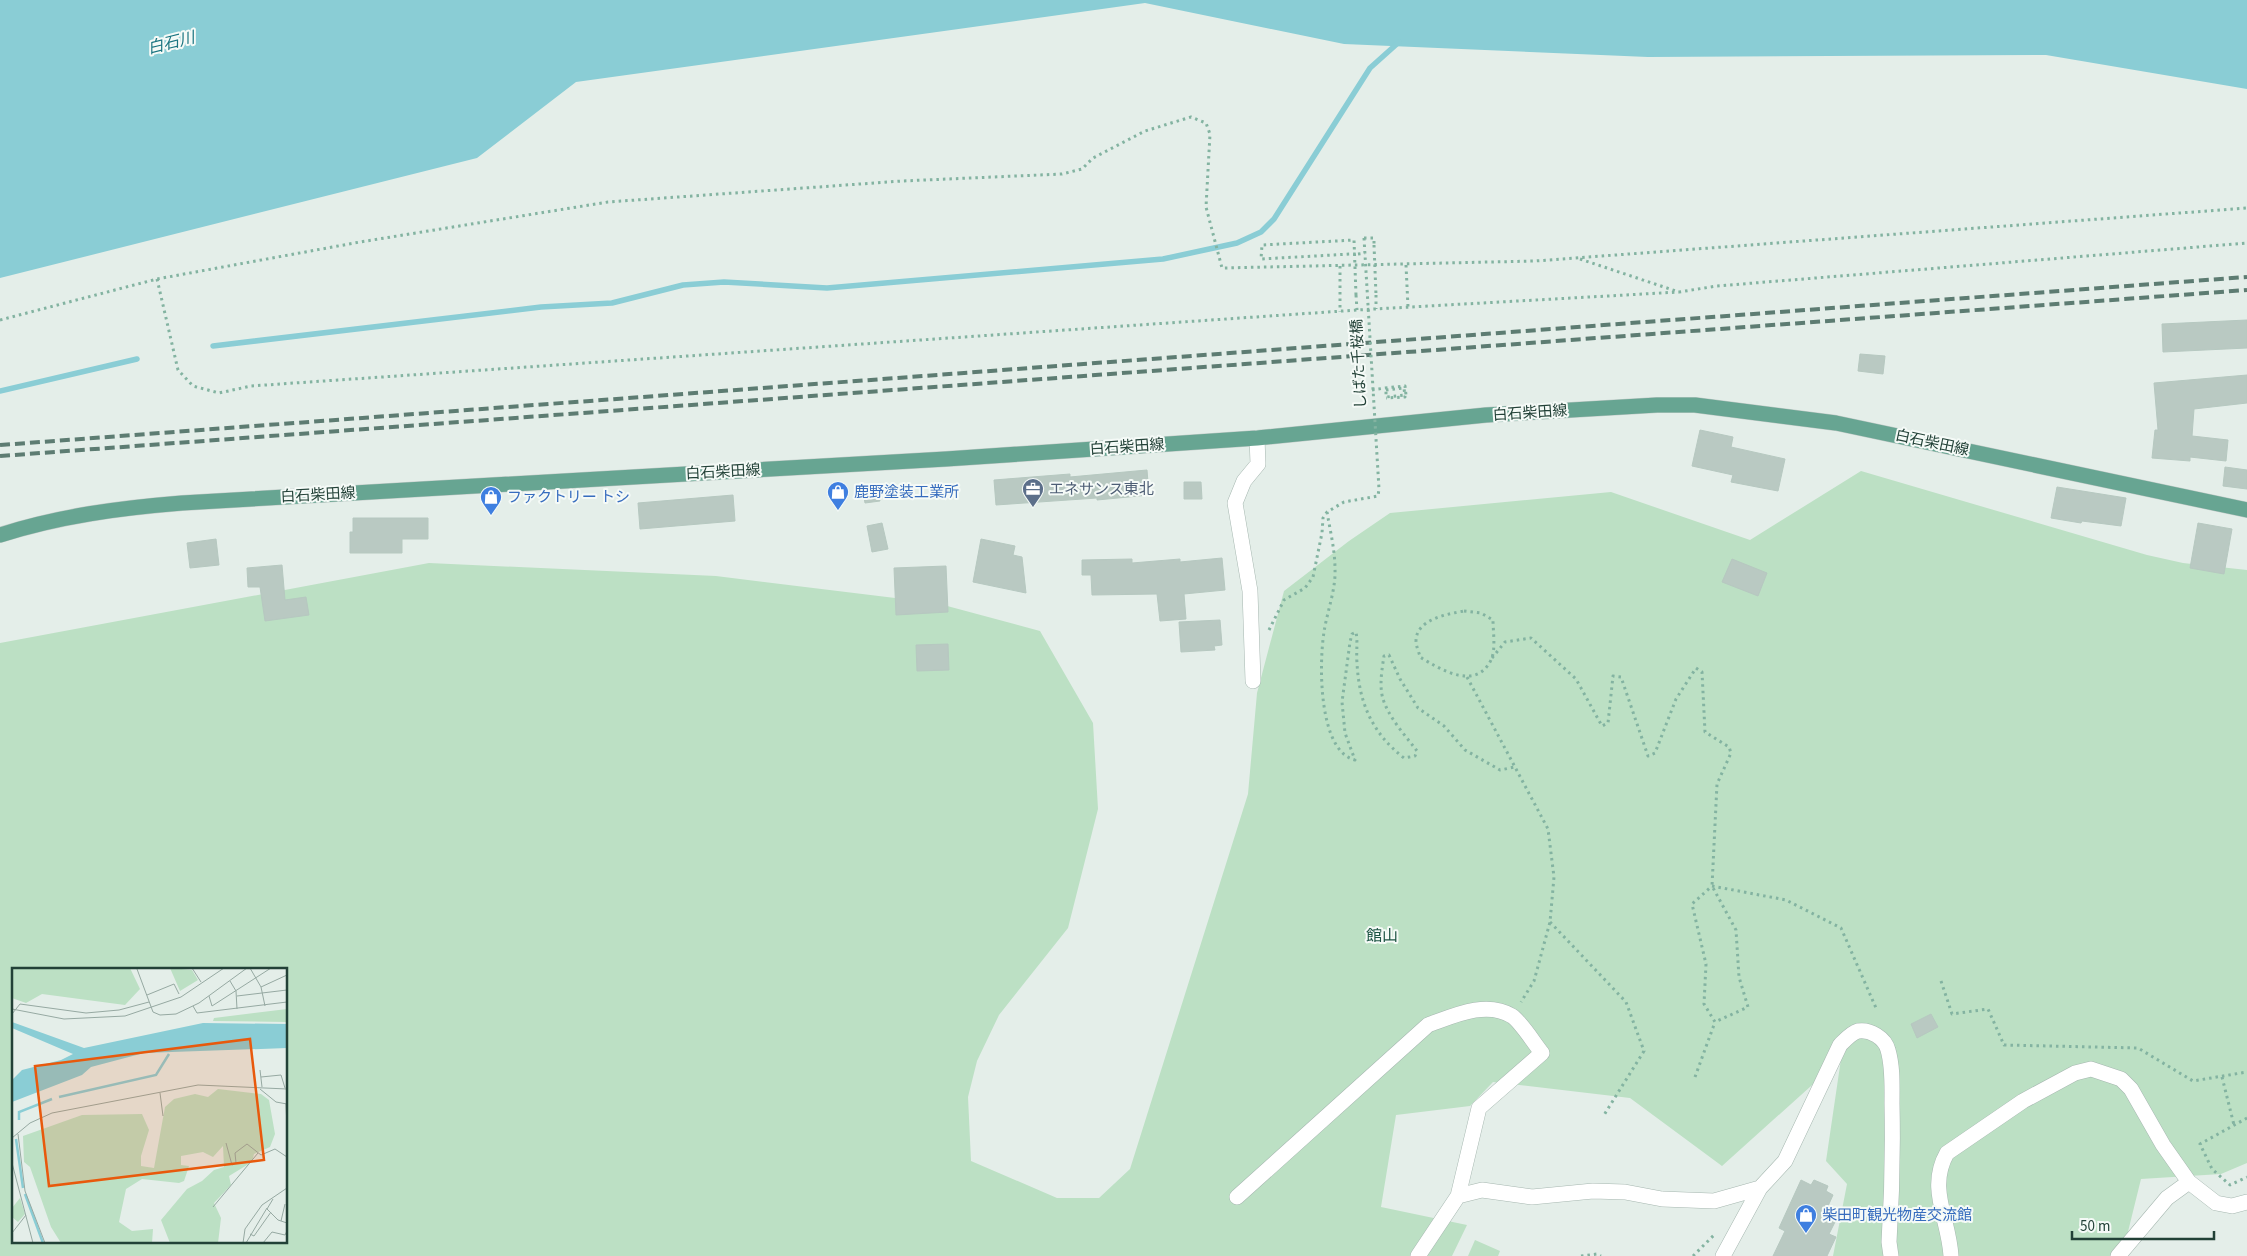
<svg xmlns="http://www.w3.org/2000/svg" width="2247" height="1256" font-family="'Source Sans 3','Noto Sans JP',sans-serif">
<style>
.green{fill:#bce0c4;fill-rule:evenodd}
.water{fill:#8acdd5}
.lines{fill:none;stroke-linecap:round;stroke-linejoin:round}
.stream{stroke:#8acdd5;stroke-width:5.5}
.building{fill:#b9c9c2;stroke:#b6c8c0}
.minor-casing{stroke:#a6b7b0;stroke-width:16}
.major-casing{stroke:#c1cac7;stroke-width:16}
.path{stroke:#83b3a1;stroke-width:3;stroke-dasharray:2.5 4;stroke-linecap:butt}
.minor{stroke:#fff;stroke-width:15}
.major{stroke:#67a592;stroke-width:15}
.rail{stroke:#5d7c72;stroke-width:4;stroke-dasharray:10 5;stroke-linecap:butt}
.path-bridge{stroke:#83b3a1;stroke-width:3;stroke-dasharray:2.5 4;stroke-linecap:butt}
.labels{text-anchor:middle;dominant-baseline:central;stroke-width:4;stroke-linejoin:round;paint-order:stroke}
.street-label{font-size:15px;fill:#224137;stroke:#f5faf7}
.service-label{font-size:15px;fill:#4e5e75;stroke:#f5faf7;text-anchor:start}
.shop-label{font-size:15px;fill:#366cbe;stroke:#f5faf7;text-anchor:start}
.water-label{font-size:16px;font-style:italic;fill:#197480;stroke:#f5faf7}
.neighbourhood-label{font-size:16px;fill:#1d5444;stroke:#f5faf7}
.inset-river{fill:none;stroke:#8acdd5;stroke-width:2.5}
.inset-road{fill:none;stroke:#96a9a2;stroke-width:1}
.view{fill:#e8590c;fill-opacity:0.15;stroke:#e8590c;stroke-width:2.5}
.inset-edge{fill:none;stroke:#224137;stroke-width:2.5}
</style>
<rect width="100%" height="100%" fill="#e4eee9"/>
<path class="green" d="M1861 471 2147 555 2183 563 2247 570V1163L2221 1174 2141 1179 2122 1256H1833L1847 1184 1826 1161 1841 1059 1722 1166 1630 1098 1493 1082 1470 1106 1396 1115 1381 1207 1467 1225 1452 1256H0V643L429 563 716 576 936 603 1040 631 1093 723 1098 809 1068 928 999 1015 977 1061 968 1097 971 1161 1057 1198H1099L1130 1169 1248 794 1257 693 1284 591 1349 541 1390 513 1611 492 1750 540ZM14 970H286V1242H14Z
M1475 1240 1500 1251 1498 1256H1468Z"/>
<path class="water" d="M0 0H2247V89L2046 55 1648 57 1344 44 1145 3 576 82 477 158 0 278Z"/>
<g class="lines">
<path class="stream" d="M213 346 541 307 612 303 683 285 724 282 827 288 1163 259 1237 243 1261 232 1274 219 1370 68 1399 42
M0 391 137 359"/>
</g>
<path class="building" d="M2247 320V348L2163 352 2162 324Z
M1860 354 1885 356 1883 374 1858 371Z
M2247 375V403L2194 409 2192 436 2228 440 2226 461 2190 457V461L2152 458 2155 430H2158L2154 383Z
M1700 430 1733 437 1731 447 1785 459 1778 491 1731 482 1733 475 1692 466Z
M2225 467 2247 470V489L2223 486Z
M1147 470 1149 495 1097 500V498L996 505 994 480 1070 474V477Z
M1184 482H1201L1202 499H1184Z
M877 485 880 501 865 503 862 487Z
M2057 487 2126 498 2121 526 2082 521 2081 523 2051 518Z
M733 495 735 521 640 529 638 503Z
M353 518H428V539H402V553H350V532H353Z
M882 523 888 549 872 552 867 526Z
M2198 523 2232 529 2224 574 2190 568Z
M216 539 219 565 190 568 187 543Z
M981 539 1015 546 1013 555 1022 557 1026 593 973 582Z
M1222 558 1225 590 1184 594 1186 619 1160 621 1157 594 1092 595 1091 575H1082V560L1132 559V563L1180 559V562Z
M1732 559 1767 573 1758 596 1722 582Z
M282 565 285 600 306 597 309 615 265 621 260 587H248L247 568Z
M946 566 948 612 896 615 894 568Z
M1220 620 1222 645 1214 646 1215 650 1181 652 1179 622Z
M948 644 949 670 917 671 916 645Z
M1931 1014 1938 1027 1917 1038 1911 1024Z
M1801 1180 1811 1185 1814 1180 1828 1186 1826 1191 1833 1195 1824 1215 1836 1220 1829 1234 1836 1237 1827 1256H1773L1785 1231 1779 1228Z"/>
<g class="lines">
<g class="minor-casing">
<path id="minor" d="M1253 681 1250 591 1235 503 1244 481 1258 464 1257 438
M1237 1197 1428 1025C1453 1016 1486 1000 1512 1016 1521 1022 1534 1043 1542 1053L1479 1108 1458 1196
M1418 1256 1458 1196 1482 1190 1532 1197 1593 1191 1625 1192 1662 1199 1714 1201 1760 1188
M1723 1256 1760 1188 1785 1161 1840 1045C1845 1040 1851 1033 1858 1031 1870 1029 1885 1038 1888 1050 1893 1067 1892 1086 1892 1104 1893 1150 1892 1196 1889 1242L1891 1256
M1951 1256C1949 1219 1927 1188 1947 1153L2023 1101 2075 1073 2091 1069 2121 1079 2131 1089 2163 1145 2189 1182 2216 1203 2232 1206 2247 1202
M2118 1256 2167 1198 2189 1182"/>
</g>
<g class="major-casing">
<path id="major" d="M0 535C59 516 120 508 182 503L946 459 1257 438 1486 415 1657 405H1695L1836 423 2247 510"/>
</g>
<path class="path" d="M1364 238H1374V245
M1358 254 1365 253
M1580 259 1679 292 1717 286 2247 243
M1406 265 1408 307
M1340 266V312
M157 279 178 370 193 386 219 393 251 386 1357 310 1679 292
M1356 295 1357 310
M1376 295V309
M0 320 157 279 360 242 608 202 902 181 1062 174 1082 169 1093 158 1145 131 1191 117 1206 123 1210 134 1206 207 1222 268 1535 261 2247 208
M1372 390 1385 388
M1386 390 1404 388 1405 397 1386 398
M1327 512C1330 530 1335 550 1335 569 1336 589 1327 612 1324 632 1319 663 1318 751 1355 760L1345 733 1342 702 1350 642 1352 634 1356 632C1358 643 1356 652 1357 663 1359 703 1372 733 1404 758L1415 756 1417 751C1405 735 1389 718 1383 699 1379 686 1382 669 1384 656L1389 655 1400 679 1418 708 1444 726 1465 750 1500 770 1515 767
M1464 611 1481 613 1493 620C1493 631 1496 650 1491 660 1476 691 1441 670 1420 657 1419 652 1416 646 1416 641 1416 619 1448 614 1464 611Z
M1269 630 1284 600 1305 588 1313 577 1322 533 1323 518 1327 512 1344 502 1378 496 1379 489
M1492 658 1505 642 1531 638 1576 679 1602 726 1608 723 1613 676 1621 677 1648 756 1655 753 1676 699 1696 668 1702 672 1705 732 1729 747 1731 753 1717 784 1712 886 1736 930 1739 977 1748 1007 1715 1022 1704 1004 1706 964 1692 904 1712 886 1786 900 1841 928 1876 1008
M1467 677 1548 829 1554 877 1550 922 1534 981 1521 1002
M1550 922 1626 1002 1644 1051 1604 1115
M1941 981 1952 1014 1988 1009 2004 1045 2138 1048 2193 1081 2247 1072
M1695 1077 1715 1022
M2222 1077 2234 1125
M2247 1118 2200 1144 2212 1169 2230 1185 2247 1177
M1581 1256 1597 1254 1601 1256
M1693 1256 1714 1235"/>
<use href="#minor" class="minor"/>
<use href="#major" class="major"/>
<path class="rail" d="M0 445 2247 277
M0 456 2247 290"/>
<path class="path-bridge" d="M1364 238 1379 489
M1374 245 1376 295
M1356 295 1354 240 1262 245 1261 259 1351 254H1358
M1385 388 1405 386 1406 395 1386 397V390"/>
</g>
<defs>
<g id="office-pin" transform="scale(1.125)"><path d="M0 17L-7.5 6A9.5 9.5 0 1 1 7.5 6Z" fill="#5c6f8a" stroke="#f5faf7"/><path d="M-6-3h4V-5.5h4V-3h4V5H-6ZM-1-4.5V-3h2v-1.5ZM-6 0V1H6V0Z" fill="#fff"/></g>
<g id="shop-pin" transform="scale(1.125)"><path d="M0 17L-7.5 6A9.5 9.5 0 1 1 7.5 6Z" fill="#3f7fe0" stroke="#f5faf7"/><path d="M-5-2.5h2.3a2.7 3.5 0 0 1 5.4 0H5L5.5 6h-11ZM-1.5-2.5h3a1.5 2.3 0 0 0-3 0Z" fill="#fff"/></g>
</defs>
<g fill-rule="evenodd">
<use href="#office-pin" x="1033" y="489"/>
<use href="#shop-pin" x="838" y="492"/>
<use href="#shop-pin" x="491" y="497"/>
<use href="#shop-pin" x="1806" y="1215"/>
</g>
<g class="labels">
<g class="street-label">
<text transform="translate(1359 364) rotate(-93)">しばた千桜橋</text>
<text transform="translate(1530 413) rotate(-4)">白石柴田線</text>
<text transform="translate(1932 443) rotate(12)">白石柴田線</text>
<text transform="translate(1127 447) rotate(-4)">白石柴田線</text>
<text transform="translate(723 472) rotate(-3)">白石柴田線</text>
<text transform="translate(318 495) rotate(-3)">白石柴田線</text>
</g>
<g class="service-label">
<text x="1049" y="489">エネサンス東北</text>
</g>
<g class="shop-label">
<text x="854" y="492">鹿野塗装工業所</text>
<text x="507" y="497">ファクトリー トシ</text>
<text x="1822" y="1215">柴田町観光物産交流館</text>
</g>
<g class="water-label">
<text transform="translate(171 43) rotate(-14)">白石川</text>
</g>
<g class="neighbourhood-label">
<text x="1382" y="936">館山</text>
</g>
</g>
<g transform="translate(12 968)">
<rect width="275" height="275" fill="#e4eee9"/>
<path d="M0 0H118L128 21 113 37 30 26 14 35 0 30ZM158 0 180 2 186 12 168 23ZM275 41V54L201 53 202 50ZM206 121 249 126 257 132 263 166 258 179 242 186 240 194 217 208 219 217 202 235 209 250 206 275H158L149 252 175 221 190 213 202 202 212 199 211 178 201 189 191 184 169 188V197L177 198 172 213 167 215 130 211 114 221 107 254 120 263 141 261 140 275H49L39 259 18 199 12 194 11 168 70 147 130 146 137 162 129 188V198L142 200 153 139 162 131 183 126 196 129ZM8 230 13 246 6 254 0 249V240Z" fill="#bce0c4"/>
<path d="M0 54 72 80 191 55 275 56V80L132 85 79 99 70 107 0 134V112L10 102 49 92 61 86 0 60Z" fill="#8acdd5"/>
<path class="inset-river" d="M47 129 144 107 157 86M7 152V144L40 131M4 171 11 220M13 226 31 275"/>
<path class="inset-road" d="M180 0 189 14M238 0 249 19 253 38M125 1 141 44 148 47 164 46 187 35 235 0M218 13 224 23 225 41M249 19 275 7M135 27 162 16 167 26M197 28 200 38 259 0M225 28 275 22M181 38 185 45 275 34M0 41 52 51 113 48 169 29 212 0M0 46 8 36 74 45 107 42 137 34M248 102 250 119M249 109 269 107 273 120M248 121 264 134 275 136M148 125 151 148M274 136 275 159M6 166 13 223 33 275M0 170 18 155 40 145 186 117 275 121M214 175 220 197 224 195 223 185 235 176 249 187 263 181 275 189M0 195 21 275M261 231 255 241 266 252 275 255M201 239 246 185M269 253 273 236M0 265 14 247M238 266 242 268 259 244M231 275 233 261 250 237 275 220M234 275 255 240M251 275 260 264 273 267 275 263"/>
<path class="view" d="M238 71 252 192 37 218 23 98Z"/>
<rect width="275" height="275" class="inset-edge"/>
</g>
<path d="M2072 1231v8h142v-8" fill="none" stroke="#224137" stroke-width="2.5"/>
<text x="2080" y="1231" font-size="15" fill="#224137" stroke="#f5faf7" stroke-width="4" paint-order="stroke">50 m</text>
</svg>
